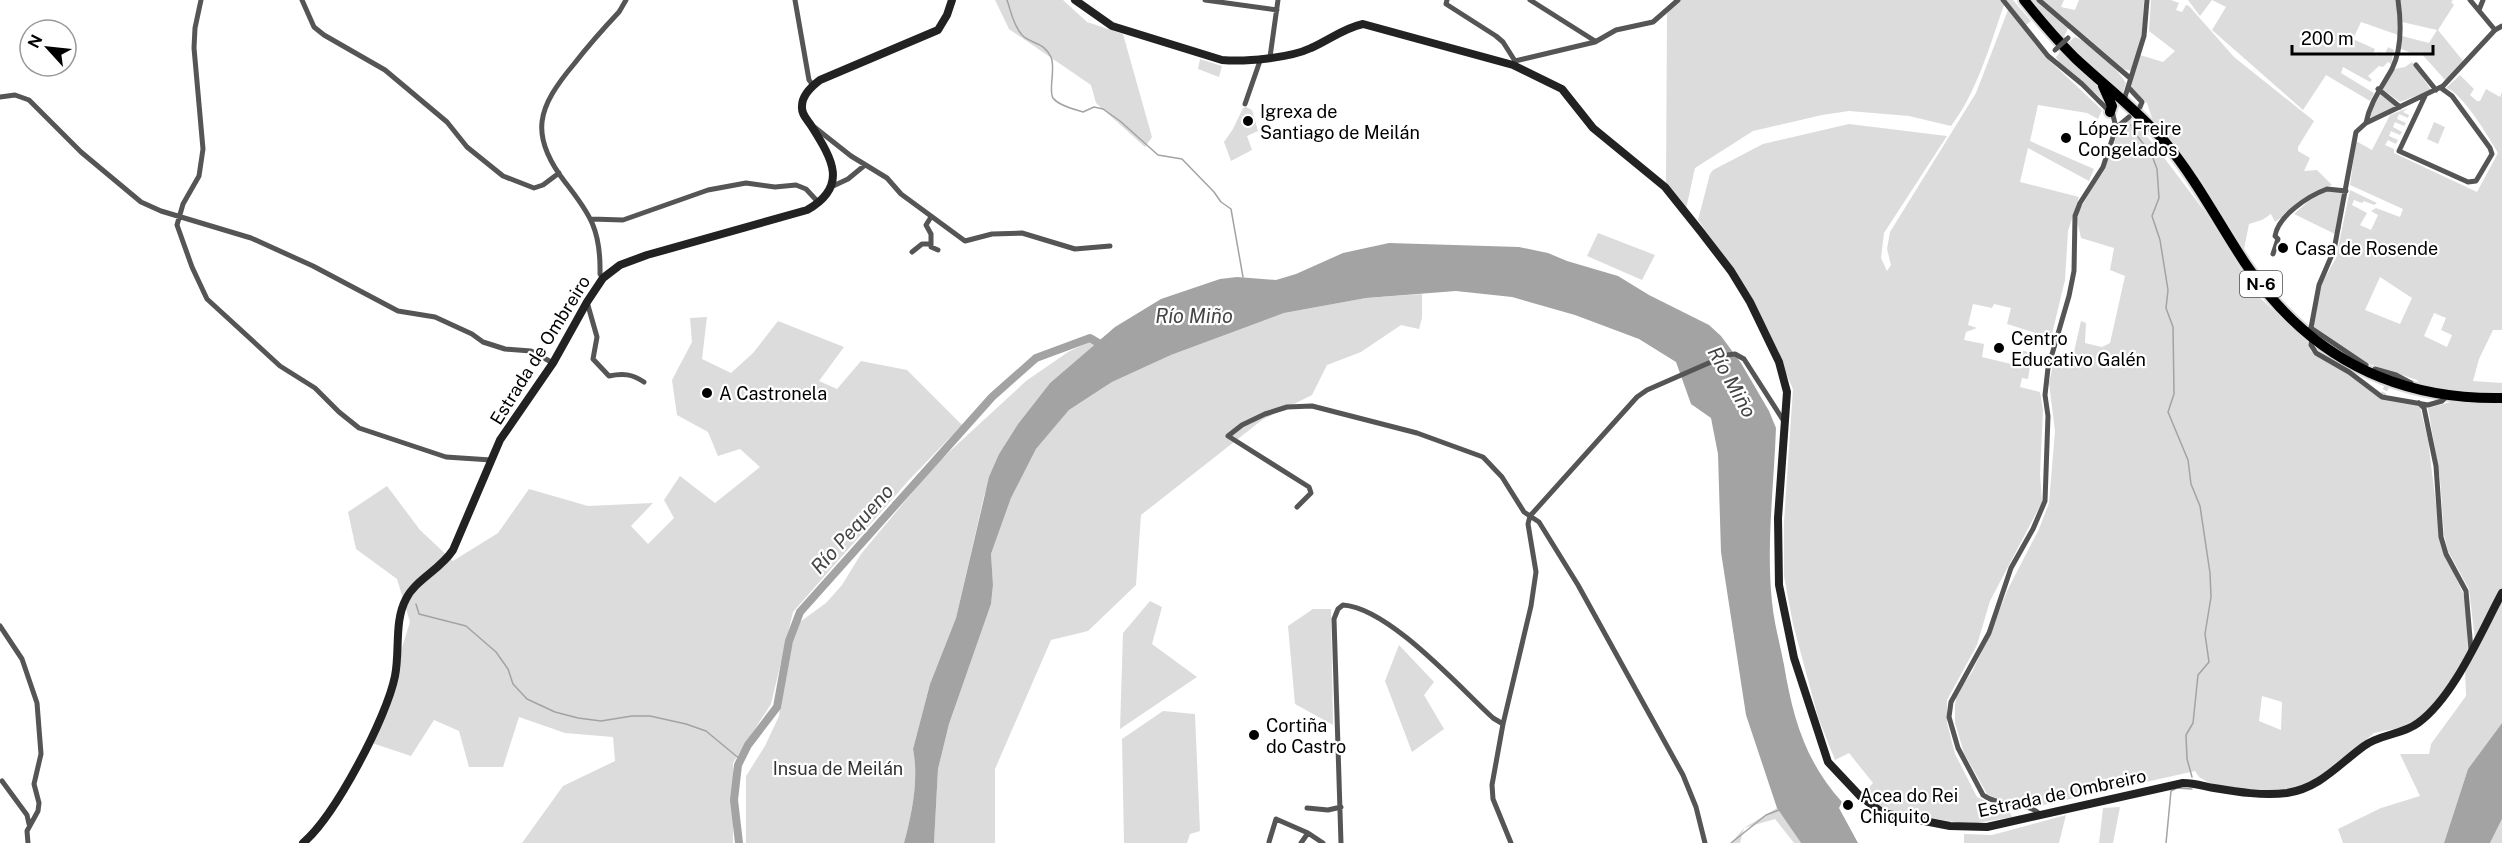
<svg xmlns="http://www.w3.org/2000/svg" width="2502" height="843" font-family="'Public Sans',sans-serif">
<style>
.green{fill:#dcdcdc;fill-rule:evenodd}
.water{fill:#a3a3a3}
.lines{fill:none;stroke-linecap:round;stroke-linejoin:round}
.stream{stroke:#a3a3a3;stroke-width:1.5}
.river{stroke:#a3a3a3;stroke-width:8}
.street-tunnel{stroke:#d9d9d9;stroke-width:5;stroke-dasharray:5 2.5;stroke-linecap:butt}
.highway-casing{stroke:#dbdbdb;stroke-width:14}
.street{stroke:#555;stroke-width:5}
.secondary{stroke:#222;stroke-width:8}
.highway{stroke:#000;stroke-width:10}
.street-bridge{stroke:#555;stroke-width:5}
.poi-dot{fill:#000;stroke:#fff;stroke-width:2}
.labels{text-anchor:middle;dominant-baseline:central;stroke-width:4.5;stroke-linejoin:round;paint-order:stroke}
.shield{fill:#fff;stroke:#4c4c4c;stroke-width:1.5}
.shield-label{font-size:16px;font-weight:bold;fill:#000}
.poi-label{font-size:18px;fill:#000;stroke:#fff;text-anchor:start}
.street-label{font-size:18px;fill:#000;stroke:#fff}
.park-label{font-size:18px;fill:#333;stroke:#fff}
.water-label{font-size:20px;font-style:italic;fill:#444;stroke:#fff}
</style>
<rect width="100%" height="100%" fill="#fff"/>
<path class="green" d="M995 0H1063L1087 22 1123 34 1152 137 1145 147 1096 103 1091 85 1009 29Z
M1674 0H2000L2004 5C1990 45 1977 92 1951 126L1909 116 1849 111 1822 115 1753 131 1695 168 1686 209 1666 182 1667 14Z
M2006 0H2013L2031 21 2026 25Z
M2028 0H2037L2068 28 2064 37 2047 23Z
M2043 0H2064L2061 7 2075 10 2079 0H2144L2142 39 2131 71 2124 69Z
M2151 0H2171L2179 3 2176 10 2182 12 2186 5 2189 6 2234 57 2314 121 2298 147V151L2310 158 2304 171 2317 170 2332 185 2320 190 2275 222 2271 214 2262 220 2249 224 2244 249 2199 176 2152 118 2147 103 2130 88 2140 55 2163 62 2175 51 2149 31Z
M2188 0H2397L2398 35 2361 22 2353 39 2375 49 2373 54 2377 56 2380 52 2385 54 2388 47 2394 50 2391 64 2388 62 2383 67 2379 66 2368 76 2372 80 2370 82 2343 67 2341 73 2374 93 2370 101 2326 75 2303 110 2212 30 2226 7 2212 0 2200 16Z
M2400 0H2453L2451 2 2454 5 2438 30 2464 62 2446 81 2420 52 2416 55 2399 48 2402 36 2429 43 2437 30 2402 22Z
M2008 10 2051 62 2102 110 2098 119 2087 113 2038 105 2030 141 2094 169 2089 181 2028 148 2020 182 2079 197 2068 231 2065 280 2051 338 2007 324 2011 308 1994 304 1992 308 1973 304 1968 325 1977 328 1966 332 1964 340 1984 344 1982 357 2015 365 2020 350 2032 353 2028 379 2022 378 2020 387 2040 392 2043 410 2040 474 2042 502 1990 601 1977 645 1947 700V723L1955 754 1977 797 2010 813 2012 817 1977 823 1955 822 1896 812 1880 806 1864 793 1873 783 1849 753 1835 760 1818 717 1793 624 1784 576V522L1793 389 1770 338 1733 269 1698 220 1710 174 1713 170 1763 144 1849 124 1947 136 1884 233 1881 258 1887 271 1891 265 1887 249 1890 232 1976 93Z
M2075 37C2095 46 2114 65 2126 83L2123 92 2068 43Z
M2060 52 2101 89 2108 101 2102 99 2060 63 2056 57Z
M1200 59 1222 66 1219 77 1198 69Z
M2412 62 2431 90 2400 102 2382 89 2394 69 2405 67Z
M2460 75 2474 89 2470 95 2477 101H2480L2486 89 2500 97 2502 92V330H2493L2479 359 2473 381 2502 383V392L2463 393 2421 386 2417 380 2363 362 2313 328 2322 283 2336 258 2350 190 2377 203 2374 205 2364 201 2362 203 2354 200 2352 205 2367 213 2360 225 2371 230 2378 215 2371 211 2376 208 2400 217 2403 209 2350 185 2356 141 2372 150 2390 115 2408 108 2403 112 2409 115 2408 118 2399 114 2397 119 2406 123 2404 126 2395 122 2393 127 2402 132 2400 135 2391 131 2389 136 2398 140 2396 144 2388 140 2385 145 2394 149V153L2477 192 2498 153C2490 139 2462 92 2446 88ZM2380 277 2412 298 2400 324 2365 310ZM2434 313 2446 318 2441 330 2452 335 2447 347 2424 336Z
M2378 93H2381L2397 106 2372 118 2370 116Z
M1246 107 1252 110 1258 131 1247 136 1252 150 1231 161 1224 142 1233 129 1243 108Z
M2131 118 2159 151 2205 212 2256 294 2308 343 2311 351 2347 373 2377 396 2414 403 2420 407 2428 440 2441 545 2466 600 2468 651 2443 693 2432 707 2418 719 2399 728 2374 733 2315 783 2288 790 2258 791 2211 784 2199 777 2195 771 2039 806C2021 802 2005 803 1987 794L1964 753 1955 723V705L1957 693 1972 672 1990 634 2008 589 2039 529 2049 503 2055 431 2049 383 2055 356 2070 369 2081 321 2086 323 2085 343 2102 347 2110 343 2125 276 2110 270 2114 248 2081 238 2077 220 2079 211 2104 168 2113 149 2117 133ZM2262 696 2282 702 2281 730 2259 721Z
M2434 122 2445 127 2438 144 2427 139Z
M2336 189 2343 194 2335 234 2294 214C2307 203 2319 190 2336 189Z
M1598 233 1655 255 1642 280 1587 256Z
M1422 294V318L1419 329 1401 325 1361 352 1327 365 1312 395 1262 420 1141 515 1136 585 1088 631 1051 640 995 769V843H934L938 769 949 724 991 604 993 585 991 554 1011 498 1036 449 1069 410 1112 382 1171 355 1284 313 1366 298Z
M707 317 702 359 731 373 753 353 778 321 844 347 819 381 837 389 861 361 907 370 962 425 909 480 793 612 771 704 733 763V843H522L563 786 615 761 613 737 565 733 519 717 503 767H469L459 731 434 720 411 756 372 743 410 622 397 579 356 549 348 512 387 486 420 530 453 561 498 533 529 489 588 506 653 503 631 526 648 544 674 518 664 500 680 476 715 503 760 467 740 449 718 456 708 432 677 415 672 380 692 342 690 318Z
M1091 341 1095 344 1050 383 1018 424 999 454 984 496 956 618 930 684 913 749C919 780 912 813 904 843H746V776L765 746 779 716 782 688 797 624 826 603 842 585 861 554 936 464 1026 381 1068 352Z
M2451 402 2502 404V589L2475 640 2469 589 2448 551 2444 535 2440 478 2428 408Z
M2502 598V723L2468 769 2444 843H2343L2338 829 2381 808 2420 796 2400 754H2429L2431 744 2466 696 2465 668Z
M1150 601 1162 607 1152 644 1197 677 1120 729 1123 633Z
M1313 609H1331L1333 725 1295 704 1288 626Z
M1399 645 1434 682 1424 695 1444 729 1412 752 1385 681Z
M1163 711 1195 714 1200 831 1190 834 1187 843H1124L1122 739Z
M2120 807 2113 843H2099L2103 808Z
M1777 808 1801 843H1794L1775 819 1744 828 1740 843H1731L1744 828Z
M2066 815 2059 843H1964V834L1992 835Z
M2502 819V843H2490Z"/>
<path class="water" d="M1389 243 1519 247 1548 253 1567 261 1618 276 1649 295 1709 325 1721 336 1741 363 1769 411 1776 428C1774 485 1766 545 1772 602 1774 623 1780 644 1784 665 1793 718 1805 761 1842 802L1839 808 1858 843H1801L1777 808 1746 715 1721 552 1718 454 1711 418 1691 404 1676 362 1639 339 1575 315 1512 297 1456 291 1366 298 1284 313 1171 355 1112 382 1069 410 1036 449 1011 498 991 554 993 585 991 604 949 724 938 769 934 843H904C912 813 919 780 913 749L930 684 956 618 989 477 999 454 1018 424 1050 383 1115 327 1161 299 1220 279 1237 277 1276 280 1296 274 1343 253Z
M2502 723V819L2490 843H2444L2468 769Z"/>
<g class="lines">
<path class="stream" d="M1007 0C1011 11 1013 25 1022 35 1032 45 1043 41 1051 57 1056 69 1048 90 1053 98 1059 106 1074 109 1083 112L1094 107 1103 109 1120 121 1158 155 1182 159 1214 192 1221 202 1231 209 1243 277
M2131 125 2133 131 2151 153 2157 169 2159 198 2152 216 2160 240 2168 290 2166 308 2173 327 2174 394 2168 412 2188 460 2191 484 2200 506 2210 573 2211 597 2205 634 2209 662 2198 675 2193 723 2186 735 2187 759 2192 777
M416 604 419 614 466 626 496 652 508 669 513 684 527 699 555 712 578 718 601 721 632 716H650L686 724 706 731 741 760
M1731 843 1766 815 1779 810
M2166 843 2171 791 2177 788 2192 789"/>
<path class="river" d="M739 843 734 800 738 765 748 745 777 707 789 641 800 612 992 397 1036 358 1090 338 1107 348"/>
<path class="street-tunnel" d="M2382 397 2390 379"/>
<g class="highway-casing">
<path id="highway" d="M2024 0C2040 20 2057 40 2075 58 2105 86 2138 111 2165 142 2196 179 2218 222 2245 263 2306 354 2392 400 2502 398
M2103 86 2112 106 2110 112"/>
</g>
<path class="street" d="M201 0 195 28 194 48 203 149 199 176 183 204 177 225 192 267 207 299 280 366 315 388 339 412 359 428 446 457 491 460
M302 0 314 27 324 35 385 70 447 122 467 147 503 176 534 188 543 185 559 173
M795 0 809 80 813 85
M1205 0 1277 10
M1447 0 1446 4 1496 36 1503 42 1515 61
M1530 0 1595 41
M2003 0 2048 56 2082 84 2113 115 2116 128 2103 167 2080 203 2075 216 2074 271 2069 296 2048 368 2045 395 2048 416 2045 501 2033 529 2011 568 1989 633 1951 702 1949 717 1958 748 1983 795C2001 808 2028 801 2041 815
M2039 0 2130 78
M2470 0 2495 30
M2479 10 2483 0
M1270 57 1278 0
M1513 65 1515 61 1595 42 1616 30 1653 22 1678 0
M2416 65 2436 90
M2128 87 2142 102 2140 107
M2378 89 2400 107
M2425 96 2399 151 2468 182 2476 181 2492 154 2490 148 2452 96 2441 88
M0 97 15 95 29 100 81 152 141 202 161 211 251 238 313 266 398 311 435 317 472 334 483 342 505 349 531 351 553 363
M2124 100 2144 36 2147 0
M1245 104 1261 58
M2366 123C2370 102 2382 87 2392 69 2402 49 2401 21 2398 0
M813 126 851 156 887 178 901 194 965 241 992 234 1022 233 1075 249 1110 246
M2116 128 2129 117
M831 187 848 179 865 165
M931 217 926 225 931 234V247L938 250
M591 219 623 220 708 190 746 183 775 187 796 185 806 189 819 203
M912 252 922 244H931
M2273 254 2278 239 2275 236C2278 216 2308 196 2327 189L2346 191
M603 278 600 274C601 231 591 215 565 182 528 134 538 107 574 64 588 46 603 29 619 12L626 0
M587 302 597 337 593 359 609 376C623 373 632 374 644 382
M2311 328 2366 365
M2306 332 2311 328 2319 285 2334 250 2356 132 2366 123 2443 86 2495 30 2502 26
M2312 339 2311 345 2316 353 2349 372 2382 397 2428 405 2442 401 2447 396
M2375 369 2396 375 2411 383
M2419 403 2424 408 2436 466 2441 537 2446 554 2466 591 2471 650
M1297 507 1311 493 1309 487 1228 436 1242 425 1265 414 1287 407 1312 406 1417 433 1483 457 1502 477 1524 512 1539 522 1578 585 1683 775 1696 807 1705 843
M0 626 22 659 37 703 41 754 34 784 39 803 38 811 27 831 28 843
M2 781 27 815 29 824
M1307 808 1328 810 1341 807
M1269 842 1276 819 1308 833
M1301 843 1308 833 1323 843
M1341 843 1334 619 1338 609 1343 605C1389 608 1459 687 1493 718L1503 724
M1511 843 1493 799 1492 785 1503 724 1531 606 1536 572 1528 524 1530 516 1637 397 1647 390 1727 355 1735 354 1744 359 1785 423"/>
<path class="secondary" d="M1075 0 1112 26 1222 60C1246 62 1290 58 1311 48 1329 40 1344 28 1363 24L1513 65 1562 89 1593 128 1665 187 1701 232 1731 271 1750 302 1779 362 1787 392 1778 518 1779 585 1794 658 1828 762 1860 796 1883 813 1950 826 1987 827 2183 783C2195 783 2203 786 2214 788 2238 792 2263 796 2287 793 2320 788 2339 764 2364 746 2380 734 2402 735 2418 723 2454 697 2481 632 2502 593
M303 843C335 816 387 717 395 676 400 652 394 621 406 599 415 580 440 570 453 550L500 440 553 363 587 302 603 278 620 265 647 255 807 210C849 186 832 159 812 127 808 120 801 115 802 106 802 96 812 86 820 80L938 30 947 15 952 0"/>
<use href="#highway" class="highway"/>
<path class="street-bridge" d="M2055 50 2068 38"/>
</g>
<g class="poi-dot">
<circle cx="1248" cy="121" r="6"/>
<circle cx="2066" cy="138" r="6"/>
<circle cx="2283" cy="248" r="6"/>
<circle cx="1999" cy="348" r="6"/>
<circle cx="707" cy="393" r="6"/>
<circle cx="1254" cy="735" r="6"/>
<circle cx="1848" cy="805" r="6"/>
</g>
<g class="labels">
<rect class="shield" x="2240" y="271" width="42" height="26" rx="4.5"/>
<g class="shield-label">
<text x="2261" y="284">N-6</text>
</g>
<g class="poi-label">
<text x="1260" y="111">Igrexa de<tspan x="1260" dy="21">Santiago de Meilán</tspan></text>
<text x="2078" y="128">López Freire<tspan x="2078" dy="21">Congelados</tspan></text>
<text x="2295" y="248">Casa de Rosende</text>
<text x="2011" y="338">Centro<tspan x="2011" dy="21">Educativo Galén</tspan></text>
<text x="719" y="393">A Castronela</text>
<text x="1266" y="725">Cortiña<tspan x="1266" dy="21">do Castro</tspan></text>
<text x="1860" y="795">Acea do Rei<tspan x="1860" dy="21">Chiquito</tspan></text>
</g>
<g class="street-label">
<text transform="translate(540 350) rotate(-58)">Estrada de Ombreiro</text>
<text transform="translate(2062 793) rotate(-12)">Estrada de Ombreiro</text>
</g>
<g class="park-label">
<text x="838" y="768">Insua de Meilán</text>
</g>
<g class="water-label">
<text x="1194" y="316">Río Miño</text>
<text transform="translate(1732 382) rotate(61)">Río Miño</text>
<text transform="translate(852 529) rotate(-48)">Río Pequeno</text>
</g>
</g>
<g transform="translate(48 48) rotate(297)"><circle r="28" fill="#ffffff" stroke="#999999" stroke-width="1.5"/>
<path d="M0-4.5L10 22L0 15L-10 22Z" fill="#000000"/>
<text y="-9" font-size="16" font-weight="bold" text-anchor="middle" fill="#000000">N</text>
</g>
<path d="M2292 45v9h141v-9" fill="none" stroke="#000000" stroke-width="3"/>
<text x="2301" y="45" font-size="18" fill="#000000" stroke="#ffffff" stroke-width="4.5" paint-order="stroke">200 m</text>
</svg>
